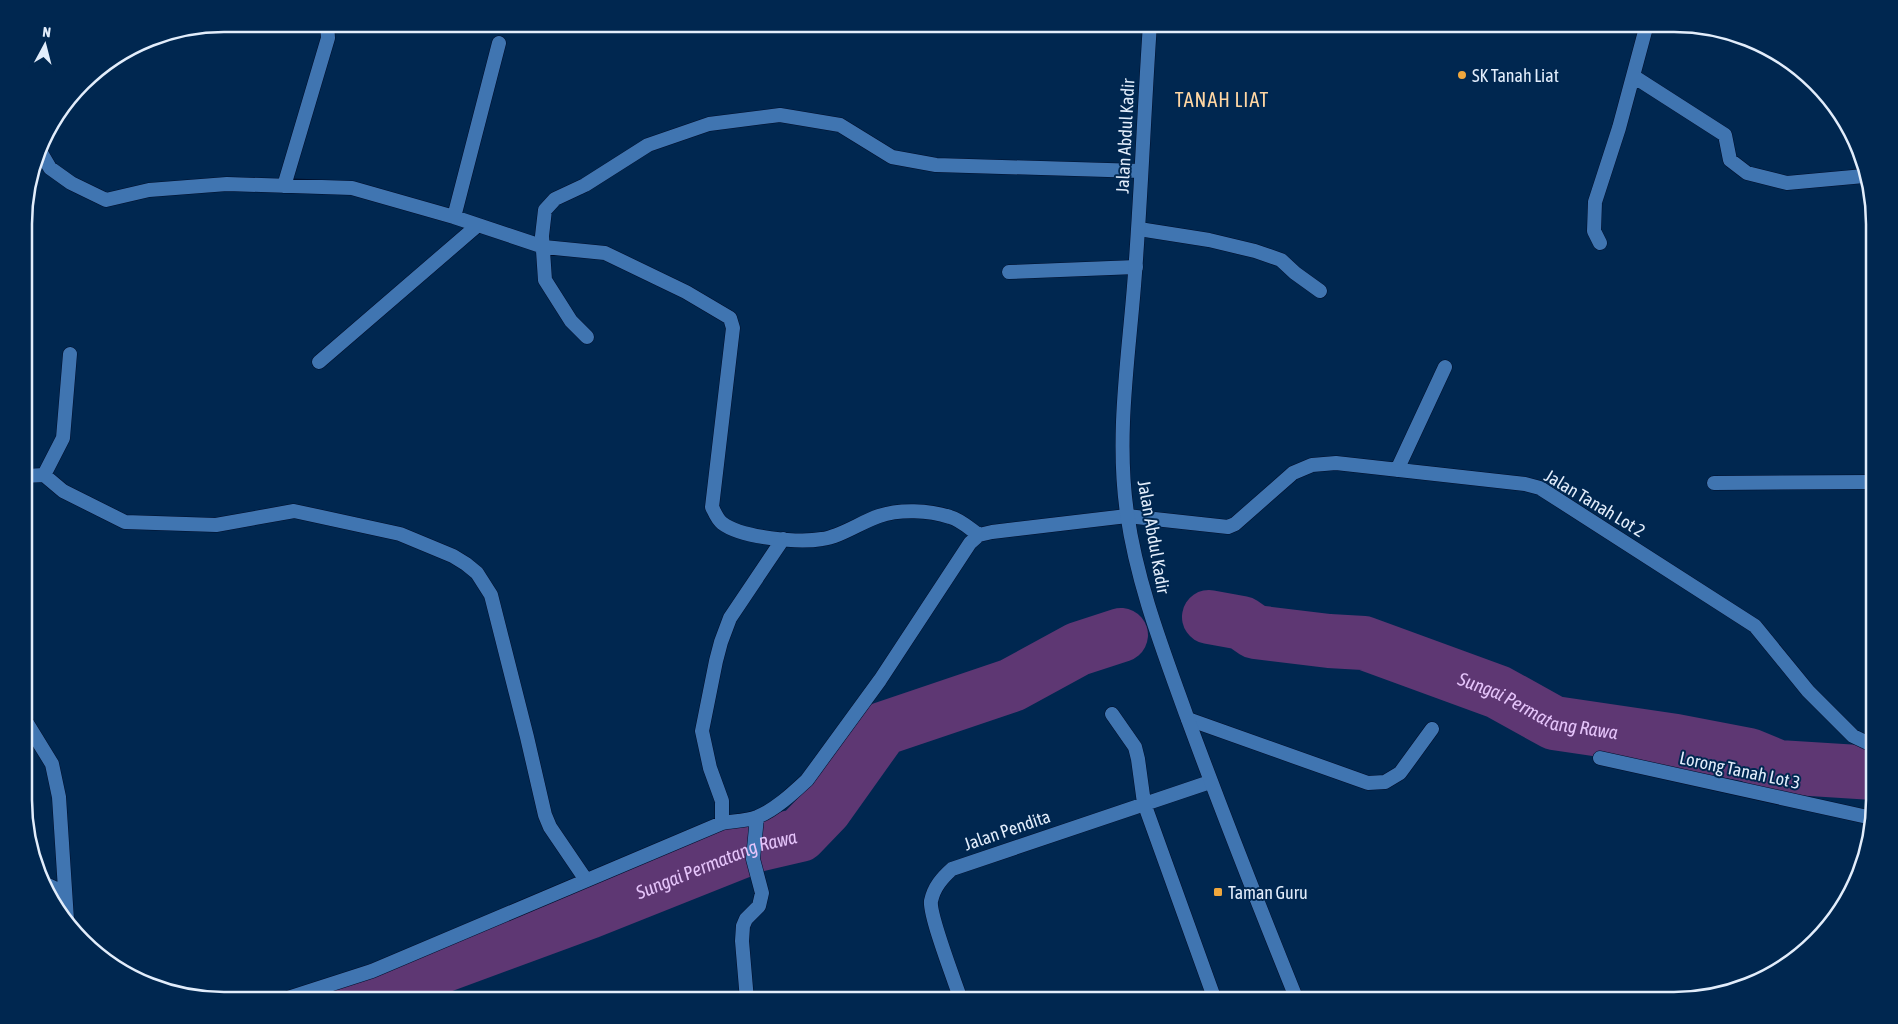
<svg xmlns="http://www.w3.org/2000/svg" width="1898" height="1024" font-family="'Asap Condensed',sans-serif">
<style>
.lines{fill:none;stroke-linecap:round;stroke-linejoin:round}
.river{stroke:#5e3773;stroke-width:54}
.minor-casing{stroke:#000f2b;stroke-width:15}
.secondary-casing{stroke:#000f2b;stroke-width:15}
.minor{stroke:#4075b1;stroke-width:14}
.secondary{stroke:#4075b1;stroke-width:14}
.poi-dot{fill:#efa73d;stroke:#002750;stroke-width:2}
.labels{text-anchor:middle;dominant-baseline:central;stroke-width:4;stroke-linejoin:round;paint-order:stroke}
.poi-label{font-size:18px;fill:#e2edfb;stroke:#002750;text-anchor:start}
.street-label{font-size:18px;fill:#e2edfb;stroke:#002750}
.water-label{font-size:19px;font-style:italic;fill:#e5c4fa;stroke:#002750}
.quarter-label{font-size:20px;letter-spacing:1px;fill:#ffd6a3;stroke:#002750}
.rim{fill:none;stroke:#e2edfb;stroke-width:2.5}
</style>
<rect width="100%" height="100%" fill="#002750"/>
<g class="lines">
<g class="river">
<path id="s1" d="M1209 617 1242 623 1255 632 1329 641 1364 643 1498 692 1554 723 1676 741 1749 755 1778 767 1874 773"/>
<path id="s2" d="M350 1000 589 912 757 845 800 835 825 809 882 729 1012 685 1078 649 1121 635"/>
</g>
<g class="minor-casing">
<path id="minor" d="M1633 76 1725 135 1730 160 1747 173 1787 183 1864 176 1867 177
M40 151 50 168 71 183 106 200 149 190 227 184 352 188 454 217 544 247 605 253 686 292 730 318 733 328 712 507C715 513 717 519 722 523 741 538 799 543 822 539 840 537 861 522 879 516 899 509 929 510 950 517 961 520 970 529 979 535
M284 186 328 38 327 24
M454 217 499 43
M1139 229 1209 240 1255 251 1281 260 1295 273 1320 291
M1600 243 1594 231 1595 202 1619 128 1647 24
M1009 272 1136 267
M587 337 571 321 545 280 542 236 545 210 555 199 585 185 648 145 709 124 780 115 840 125 892 157 936 165 1141 171
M319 362 478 225
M1397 470 1445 367
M44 475 63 491 125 522 216 525 294 511 400 534 453 556 466 564 477 573 491 595 527 737 545 815 550 827 586 880
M25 476 44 475 63 438 70 354
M1714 483 1874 482
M1112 714 1135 747 1138 759 1144 803 1215 1000
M1188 719 1368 783 1385 782 1400 773 1432 729
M25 720 52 764 59 797 67 920
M1600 758 1872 818
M722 823V801L710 768 702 731 716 661 721 642 730 618 783 539
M48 885 65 893
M282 1000 372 971 722 823C733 821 746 821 757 817 775 810 793 793 807 780L880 680 970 543 979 535 992 532 1127 516 1228 527 1235 524 1293 473 1312 465 1336 463 1525 484 1540 488 1755 626 1808 691 1853 736 1874 746
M747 1000 742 941 743 926 746 919 759 906 762 893 753 859 757 817
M961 1000C955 982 929 915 931 901 934 887 942 878 952 869L1210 782"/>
</g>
<g class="secondary-casing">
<path id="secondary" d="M1150 24C1144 111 1141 199 1134 286 1128 361 1116 438 1127 513 1137 584 1163 650 1187 717 1222 812 1259 906 1297 1000"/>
</g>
<use href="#minor" class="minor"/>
<use href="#secondary" class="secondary"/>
</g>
<g class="poi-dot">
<circle cx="1462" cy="75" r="5"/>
<rect x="1213" y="887" width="10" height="10" rx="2.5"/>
</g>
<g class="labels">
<g class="poi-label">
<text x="1472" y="75">SK Tanah Liat</text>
<text x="1228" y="892">Taman Guru</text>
</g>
<g class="street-label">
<text transform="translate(1125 136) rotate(-87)">Jalan Abdul Kadir</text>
<text transform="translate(1595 503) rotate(31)">Jalan Tanah Lot 2</text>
<text transform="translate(1154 537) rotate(80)">Jalan Abdul Kadir</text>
<text transform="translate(1740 770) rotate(12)">Lorong Tanah Lot 3</text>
<text transform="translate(1007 830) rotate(-19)">Jalan Pendita</text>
</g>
<g class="water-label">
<text stroke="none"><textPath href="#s1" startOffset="345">Sungai Permatang Rawa</textPath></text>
<text stroke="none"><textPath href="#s2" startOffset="391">Sungai Permatang Rawa</textPath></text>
</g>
<g class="quarter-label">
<text x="1222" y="99">TANAH LIAT</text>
</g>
</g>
<path d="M0 0H1898V1024H0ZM224 32H1674A192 192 0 0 1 1866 224V800A192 192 0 0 1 1674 992H224A192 192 0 0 1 32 800V224A192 192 0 0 1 224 32Z" fill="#002750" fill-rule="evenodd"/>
<path class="rim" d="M224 32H1674A192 192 0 0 1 1866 224V800A192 192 0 0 1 1674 992H224A192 192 0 0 1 32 800V224A192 192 0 0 1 224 32Z"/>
<g transform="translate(45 45) rotate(7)" stroke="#002750" stroke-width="4" paint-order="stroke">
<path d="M0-4L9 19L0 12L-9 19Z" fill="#e2edfb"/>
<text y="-8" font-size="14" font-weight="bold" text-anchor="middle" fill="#e2edfb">N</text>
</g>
</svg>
